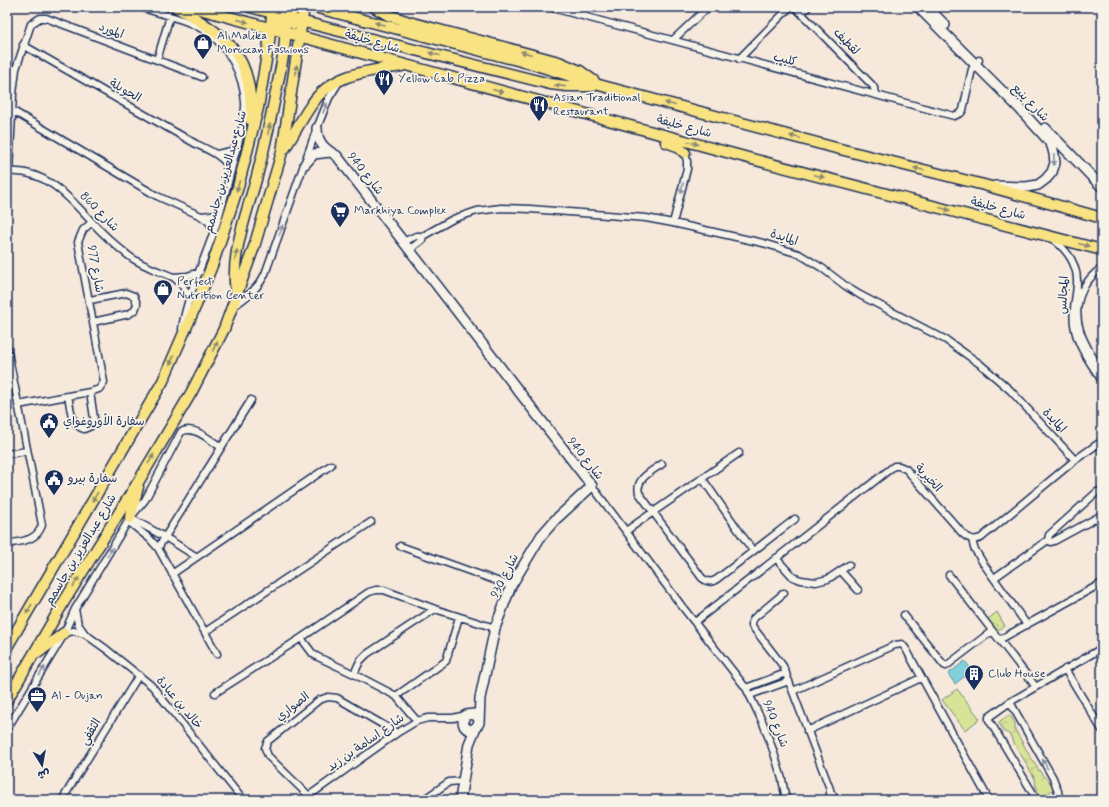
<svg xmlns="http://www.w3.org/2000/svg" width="1109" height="807" font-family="Mynerve,'Playpen Sans Arabic',sans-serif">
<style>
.forest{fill:url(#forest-crowns);stroke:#798a7a}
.pitch{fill:#d7e497;stroke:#798a7a}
.water{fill:#80d1db;stroke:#5890a9}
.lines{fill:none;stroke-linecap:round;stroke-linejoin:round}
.street-casing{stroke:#1b2f5e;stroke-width:9}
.secondary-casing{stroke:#1b2f5e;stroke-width:12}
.primary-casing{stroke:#1b2f5e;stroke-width:13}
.street{stroke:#f7f3e8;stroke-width:6}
.secondary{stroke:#f7f3e8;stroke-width:9}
.primary{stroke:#f8e281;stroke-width:10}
.oneway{fill:#8a8870}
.oneway2{fill:#8991a3}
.labels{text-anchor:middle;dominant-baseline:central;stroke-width:3.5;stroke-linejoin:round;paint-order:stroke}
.street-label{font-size:12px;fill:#1b2f5e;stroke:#f7f3e8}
.poi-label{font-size:12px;fill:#1b2f5e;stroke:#f7f3e8;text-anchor:start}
</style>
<defs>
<pattern id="forest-crowns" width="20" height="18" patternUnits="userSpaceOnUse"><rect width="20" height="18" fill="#d7e497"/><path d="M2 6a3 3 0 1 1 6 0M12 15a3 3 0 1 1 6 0" fill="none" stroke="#b8c485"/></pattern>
</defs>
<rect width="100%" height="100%" fill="#f6e8da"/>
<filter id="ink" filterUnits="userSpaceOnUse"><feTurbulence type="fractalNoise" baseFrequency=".025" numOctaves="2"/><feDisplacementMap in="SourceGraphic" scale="8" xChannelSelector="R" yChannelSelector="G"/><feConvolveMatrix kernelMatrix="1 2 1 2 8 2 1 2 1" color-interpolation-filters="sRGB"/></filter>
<g filter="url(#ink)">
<path class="forest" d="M997 612 1005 626 996 631 987 620Z
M1009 715 1011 716 1015 723V730C1024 744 1031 760 1041 773 1045 779 1053 782 1053 790L1043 796 1040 795 1036 788 1035 779 1009 734 1003 731 999 723 1000 721Z"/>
<path class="pitch" d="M957 689 980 719 965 730 942 700Z"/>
<path class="water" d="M965 661 972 670 955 684 948 674Z"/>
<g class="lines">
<g class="street-casing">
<path id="street" d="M139 7C162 14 187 19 207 32 229 47 243 75 245 102 246 120 239 140 234 158 228 183 222 209 213 234 203 263 186 299 182 329
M549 7 954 116 961 113 963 110 972 69 979 60
M795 7 873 86 877 95
M802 13 808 7
M580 15 589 7
M673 40 708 7
M23 45 196 144C211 151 223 156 231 170
M739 59 790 7
M157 60 170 16
M13 111 157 196 201 216 209 222 214 231
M217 154 231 151 237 147
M7 172C44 168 68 196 91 221 102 233 115 245 129 256 142 266 159 271 173 277 182 284 187 290 189 301
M9 172 13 94 16 69 31 24 40 18H46L202 77
M201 216 211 215 220 212
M673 223 687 169V161L685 153
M1054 240C1068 251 1078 266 1077 284 1076 301 1071 314 1075 330 1079 349 1092 365 1102 381
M403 242 416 236H423L453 219 477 211 501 208 530 209 646 218 673 223 763 243 799 254 822 268 847 287 860 295 946 340 980 364 1010 390 1075 460
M409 250 422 240 423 236
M1102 268C1093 274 1086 282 1082 291 1068 321 1087 348 1102 372
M173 277 187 276 200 272
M90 300 126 293 134 296 137 304 135 310 129 314 93 322
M233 307C246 297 258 289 265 274L317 128 329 98 339 82
M7 347 42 525C37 541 22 541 7 544
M68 396C71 408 70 425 84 429L91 426 94 418 90 392
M18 405 90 392 99 389 104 382 78 242 83 230 92 222
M7 454 26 451
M662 464C652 471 635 479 639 493L702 578C707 582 712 583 717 579L795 519
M702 478 753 551
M592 486 681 605 746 688 763 723 773 750 782 779 786 800
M130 518 165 537 197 557
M129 522 150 539 158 548 217 654
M626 531 643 519 739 453
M972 539 974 548 983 563 1027 625
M1048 540 1051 542 1054 541 1102 515
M400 546 511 586
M158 548 251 400
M776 558 793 577 801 580 816 582 828 579 849 565
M841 571 858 590
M172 574 331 465
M949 575 1036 687
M994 578 1048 540 1049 535 1097 492 1102 490
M784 593 754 618 752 622V626L783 666 830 789V800
M75 609 78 624 85 634
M904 615 944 665 946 666 950 663 992 631
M695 622 894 466H899L906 469 963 534C969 539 974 541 981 538L1075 460 1102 441
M205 632 371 522
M64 633 74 631 85 634 106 649 152 686 243 800
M301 638 313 654 318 657 354 674 396 696 446 661 459 617
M999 640 1102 583
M1065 669 1102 730
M354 674 360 661 367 654 435 609
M746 688 786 673
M793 691 895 645 902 644 906 649 989 800
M215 693 301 638 369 592 376 590H384L435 609 495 628
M750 695 789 681
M396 696 417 721
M1010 702 1053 778 1058 791 1059 800
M7 729 62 638 75 609 130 518 145 500 181 432C193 424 211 441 221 447
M807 731 921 678
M830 791 836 800
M309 796 268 756 265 748 268 741 319 700 328 697 337 698 397 733
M62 800 139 675
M303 800 397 733 417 721 428 718H453L466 715
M423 800 449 782 462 781
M1037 800 989 720V717L1010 702 1102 648"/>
</g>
<g class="secondary-casing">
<path id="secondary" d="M918 7 1018 107 1047 139 1052 146 1054 154 1055 163 1052 172 1046 179 1038 185 1026 187 995 186
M927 7 945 25
M317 128C317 143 325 149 337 156L592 486 555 520 541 536 511 586 495 628 480 698 479 723 476 727 471 730C465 729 463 725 463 720L466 715 474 714 478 718
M1045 128 1102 187
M305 164 314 154 330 152
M460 800 469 744 476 727"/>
</g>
<g class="primary-casing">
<path id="primary" d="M176 7C230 38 252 55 251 120
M192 7 752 159 1102 250
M250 7 277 14
M292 7 291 14 294 24
M314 7 536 65 599 85 832 147 984 185 1102 218
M374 7 388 15 409 22 559 62 580 71 594 81
M271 28 280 21 292 19 550 84 567 86H593
M666 142 677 146 685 153
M285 148C294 134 302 118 312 104 332 73 369 71 402 66
M236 292C230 255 247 213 257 176 265 145 272 113 278 82 283 57 290 31 280 7
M130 518 138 487
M7 647 163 381 196 305 213 263 238 187 258 108 269 42 273 7
M39 652 64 633
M7 700 65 600 140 479 191 393 224 329 254 247 282 152 304 7"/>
</g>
<use href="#street" class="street"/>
<use href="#secondary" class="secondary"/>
<use href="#primary" class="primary"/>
</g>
<defs><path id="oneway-solid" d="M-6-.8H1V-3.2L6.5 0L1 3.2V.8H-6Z"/></defs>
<g class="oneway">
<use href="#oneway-solid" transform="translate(243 21) rotate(15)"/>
<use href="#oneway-solid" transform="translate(380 24) rotate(-165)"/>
<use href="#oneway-solid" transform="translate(526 53) rotate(-165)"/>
<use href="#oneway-solid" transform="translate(434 54) rotate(-165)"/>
<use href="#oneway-solid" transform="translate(296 70) rotate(-81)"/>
<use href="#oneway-solid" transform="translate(560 86) rotate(-173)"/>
<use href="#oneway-solid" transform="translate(498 91) rotate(15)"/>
<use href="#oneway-solid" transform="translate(670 104) rotate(-165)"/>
<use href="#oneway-solid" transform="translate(269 129) rotate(-78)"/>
<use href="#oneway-solid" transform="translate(795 137) rotate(-165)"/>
<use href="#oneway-solid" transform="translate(693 143) rotate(15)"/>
<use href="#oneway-solid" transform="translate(919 169) rotate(-166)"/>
<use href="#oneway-solid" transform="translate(819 176) rotate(15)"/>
<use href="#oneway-solid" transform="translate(238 186) rotate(106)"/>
<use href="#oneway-solid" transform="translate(945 209) rotate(15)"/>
<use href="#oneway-solid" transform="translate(1084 245) rotate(15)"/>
<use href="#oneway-solid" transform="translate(236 255) rotate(-79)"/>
<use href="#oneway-solid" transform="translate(215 346) rotate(-64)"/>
<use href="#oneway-solid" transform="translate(172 360) rotate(114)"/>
<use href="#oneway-solid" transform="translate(151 459) rotate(-60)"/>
<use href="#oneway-solid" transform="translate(95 497) rotate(120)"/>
<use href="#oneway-solid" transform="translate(76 582) rotate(-58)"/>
<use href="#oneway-solid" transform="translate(29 609) rotate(120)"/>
</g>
<g class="oneway2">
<use href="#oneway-solid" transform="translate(325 108) rotate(-69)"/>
<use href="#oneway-solid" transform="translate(1054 160) rotate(89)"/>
<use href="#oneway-solid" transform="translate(682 188) rotate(104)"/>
<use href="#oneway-solid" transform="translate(281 230) rotate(-70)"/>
<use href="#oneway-solid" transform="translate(110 552) rotate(-59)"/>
<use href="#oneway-solid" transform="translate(42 671) rotate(-59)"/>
<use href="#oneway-solid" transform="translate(1045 764) rotate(-119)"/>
</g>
</g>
<defs>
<g id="shop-pin" transform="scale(1)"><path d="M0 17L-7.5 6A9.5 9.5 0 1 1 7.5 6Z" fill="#1b2f5e" stroke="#f7f3e8"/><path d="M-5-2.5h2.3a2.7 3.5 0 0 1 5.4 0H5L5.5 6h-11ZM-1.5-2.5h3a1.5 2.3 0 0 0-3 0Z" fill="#fff"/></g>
<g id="restaurant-pin" transform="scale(1)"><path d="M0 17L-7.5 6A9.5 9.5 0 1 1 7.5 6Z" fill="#1b2f5e" stroke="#f7f3e8"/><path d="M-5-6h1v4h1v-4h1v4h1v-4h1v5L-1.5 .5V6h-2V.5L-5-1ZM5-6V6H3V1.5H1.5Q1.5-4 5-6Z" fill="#fff"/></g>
<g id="supermarket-pin" transform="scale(1)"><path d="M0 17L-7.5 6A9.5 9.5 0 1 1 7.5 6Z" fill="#1b2f5e" stroke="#f7f3e8"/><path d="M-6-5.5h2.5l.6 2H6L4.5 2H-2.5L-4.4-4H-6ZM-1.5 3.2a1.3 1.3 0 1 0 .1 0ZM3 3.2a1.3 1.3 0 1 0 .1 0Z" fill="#fff"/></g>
<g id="civic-pin" transform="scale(1)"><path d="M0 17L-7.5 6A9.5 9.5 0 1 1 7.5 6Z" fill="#1b2f5e" stroke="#f7f3e8"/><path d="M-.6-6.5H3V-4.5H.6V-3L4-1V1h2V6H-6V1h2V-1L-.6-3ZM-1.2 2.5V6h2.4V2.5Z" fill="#fff"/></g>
<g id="building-pin" transform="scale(1)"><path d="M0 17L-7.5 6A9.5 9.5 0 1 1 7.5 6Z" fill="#1b2f5e" stroke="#f7f3e8"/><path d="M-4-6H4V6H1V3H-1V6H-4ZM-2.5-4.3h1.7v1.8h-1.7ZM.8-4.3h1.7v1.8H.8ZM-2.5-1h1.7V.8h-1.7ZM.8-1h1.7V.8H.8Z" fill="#fff"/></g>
<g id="office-pin" transform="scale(1)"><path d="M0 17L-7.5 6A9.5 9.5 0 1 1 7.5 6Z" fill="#1b2f5e" stroke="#f7f3e8"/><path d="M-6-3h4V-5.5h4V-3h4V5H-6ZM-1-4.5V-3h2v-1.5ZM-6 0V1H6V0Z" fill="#fff"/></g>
</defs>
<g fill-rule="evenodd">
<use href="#shop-pin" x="203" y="43"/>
<use href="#restaurant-pin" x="384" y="79"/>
<use href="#restaurant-pin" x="539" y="105"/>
<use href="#supermarket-pin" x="340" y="211"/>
<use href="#shop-pin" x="163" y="289"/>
<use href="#civic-pin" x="49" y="422"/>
<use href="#civic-pin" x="54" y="479"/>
<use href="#building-pin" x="974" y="674"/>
<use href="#office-pin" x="37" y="696"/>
</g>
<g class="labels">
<g class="street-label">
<text transform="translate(111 31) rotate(21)">المورد</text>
<text transform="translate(372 42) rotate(16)">شارع خليفة</text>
<text transform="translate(846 42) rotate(46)">لقطيف</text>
<text transform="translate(785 60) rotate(14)">كليب</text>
<text transform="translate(125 91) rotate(30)">الحويلة</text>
<text transform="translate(1030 103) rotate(46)">شارع ينبع</text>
<text transform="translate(684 127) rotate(15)">شارع خليفة</text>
<text transform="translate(226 172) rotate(-74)">شارع عبدالعزيز بن جاسمم</text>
<text transform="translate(365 174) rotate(52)">شارع 940</text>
<text transform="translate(998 209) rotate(15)">شارع خليفة</text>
<text transform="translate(99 212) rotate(46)">شارع 860</text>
<text transform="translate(784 238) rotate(18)">المايدة</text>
<text transform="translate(95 269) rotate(80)">شارع 977</text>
<text transform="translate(1064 295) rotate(-87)">المجالس</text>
<text transform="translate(1054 421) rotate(47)">المايدة</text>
<text transform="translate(585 459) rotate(52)">شارع 940</text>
<text transform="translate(928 478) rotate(48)">الخيرية</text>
<text transform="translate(81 550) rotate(-59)">شارع عبدالعزيز بن جاسمم</text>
<text transform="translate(505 576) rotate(-63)">شارع 930</text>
<text transform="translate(179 703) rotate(50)">خالد بن عبادة</text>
<text transform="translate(293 707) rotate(-38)">الصواري</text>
<text transform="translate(775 724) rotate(68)">شارع 940</text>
<text transform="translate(91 732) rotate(-59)">الثقفي</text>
<text transform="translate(366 743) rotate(-35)">شارع اسامة بن زيد</text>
</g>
<g class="poi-label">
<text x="217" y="36">Al Malika<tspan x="217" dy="14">Moroccan Fashions</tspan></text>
<text x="398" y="79">Yellow Cab Pizza</text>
<text x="553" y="98">Asian Traditional<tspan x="553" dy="14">Restaurant</tspan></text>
<text x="354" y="211">Markhiya Complex</text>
<text x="177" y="282">Perfect<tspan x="177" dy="14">Nutrition Center</tspan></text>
<text x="63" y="422">سفارة الأوروغواي</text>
<text x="68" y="479">سفارة بيرو</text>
<text x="988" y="674">Club House</text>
<text x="51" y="696">Al - Oujan</text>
</g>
</g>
<rect width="1109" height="807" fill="none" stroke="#f7f3e8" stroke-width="24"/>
<rect x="12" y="12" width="1085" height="783" fill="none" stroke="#1b2f5e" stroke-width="1.5" filter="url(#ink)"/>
<g transform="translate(42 765) rotate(169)" stroke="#f7f3e8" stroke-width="3" paint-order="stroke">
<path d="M0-3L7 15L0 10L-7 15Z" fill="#1b2f5e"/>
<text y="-6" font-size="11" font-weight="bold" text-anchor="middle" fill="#1b2f5e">ش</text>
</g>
</svg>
